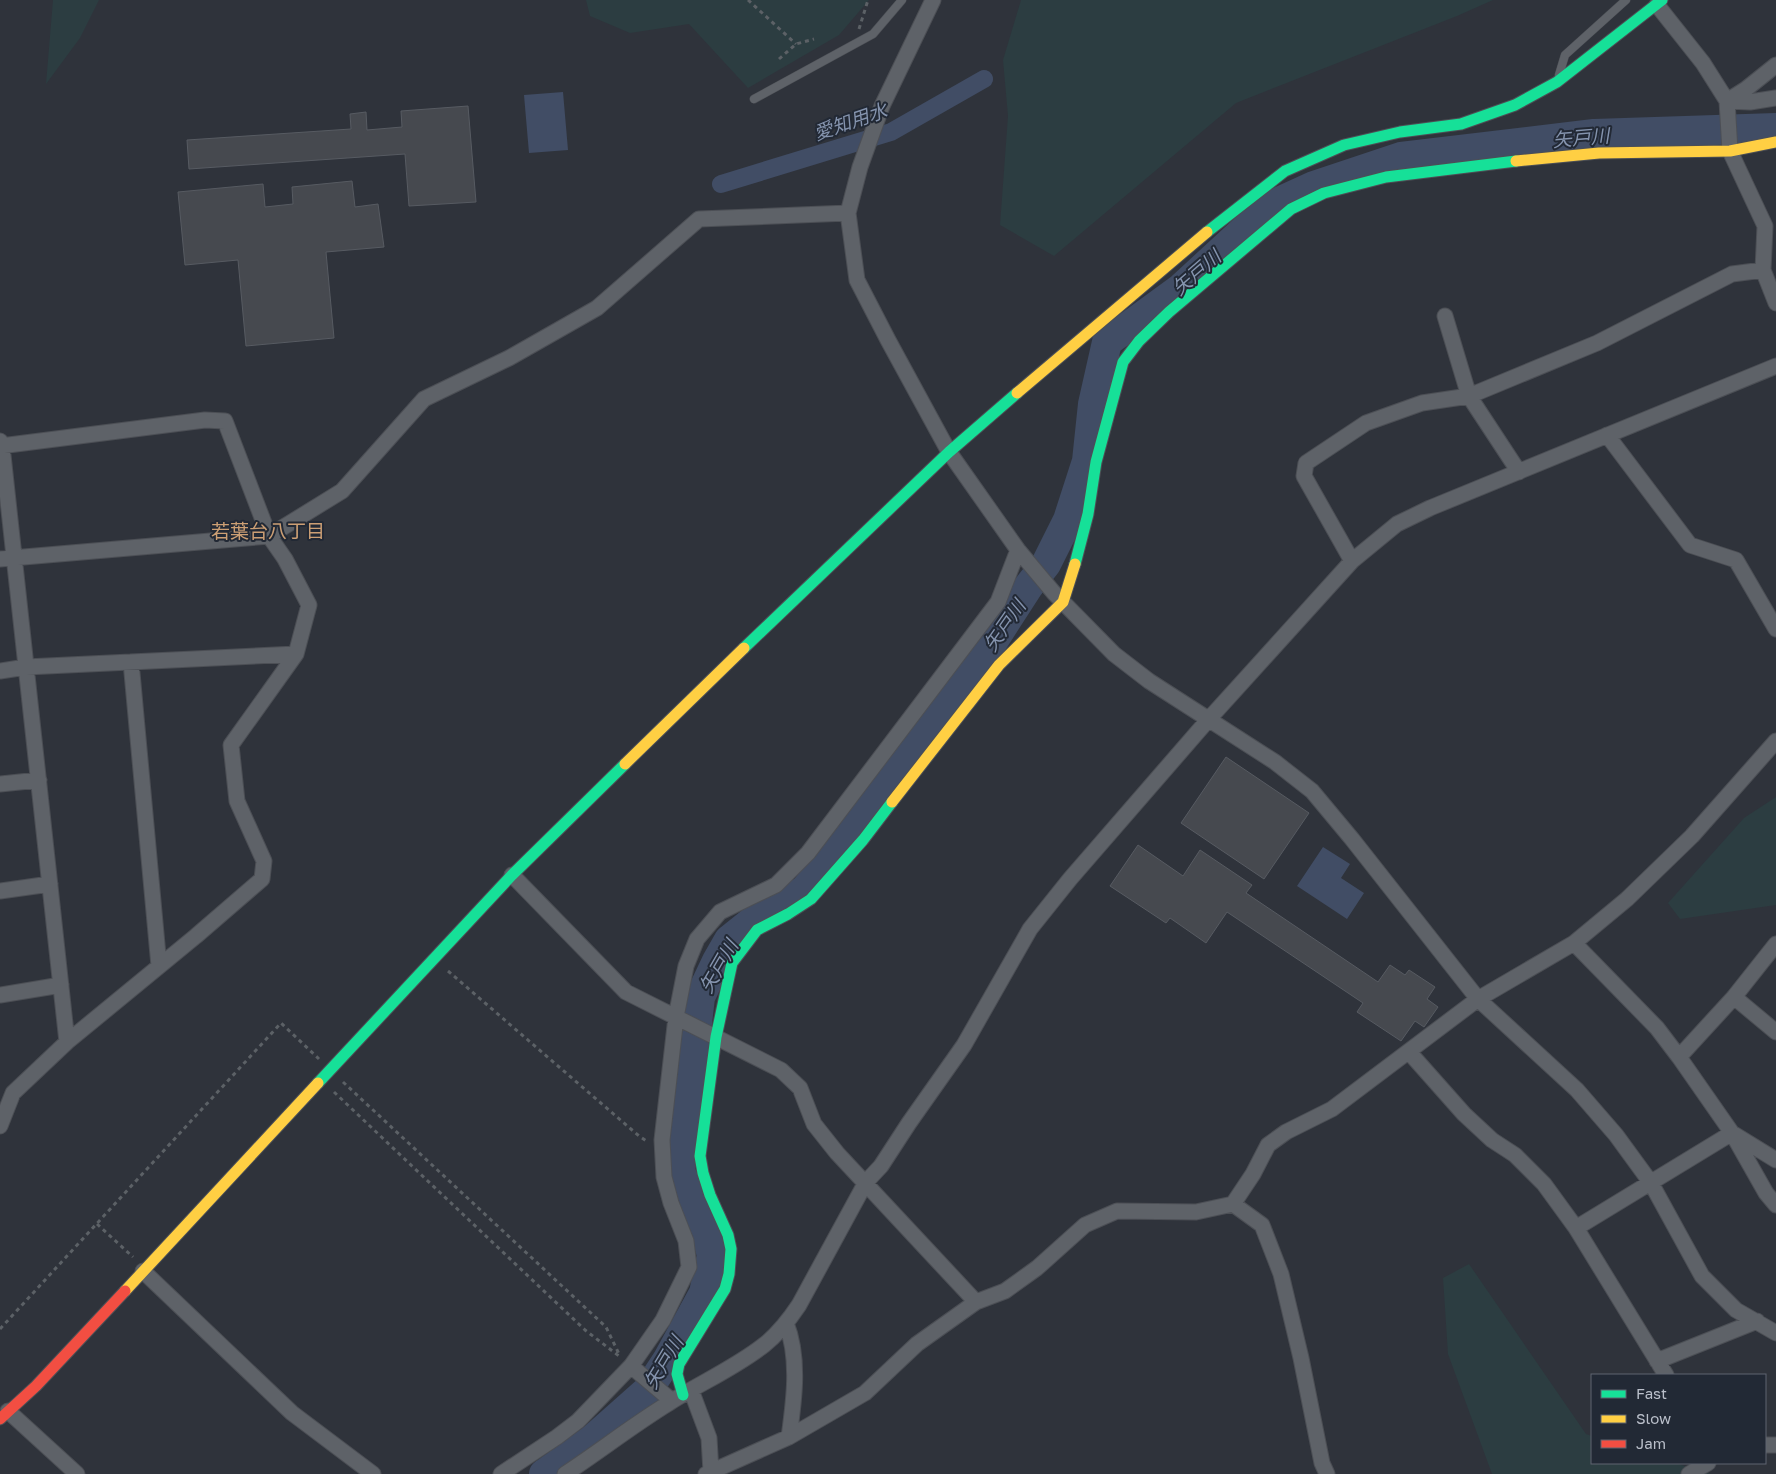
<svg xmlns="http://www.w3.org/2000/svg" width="1776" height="1474" font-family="'Golos Text','Noto Sans JP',sans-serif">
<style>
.green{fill:#2c3d41}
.water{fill:#414d65}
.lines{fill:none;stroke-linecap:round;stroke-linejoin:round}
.canal{stroke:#414d65;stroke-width:18}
.river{stroke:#414d65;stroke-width:30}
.building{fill:#46494f;stroke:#575b62}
.lane-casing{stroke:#4c4f55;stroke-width:9}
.street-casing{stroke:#4c4f55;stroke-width:17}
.fast-casing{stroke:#4c4f55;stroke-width:13}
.slow-casing{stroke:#4c4f55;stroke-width:13}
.jam-casing{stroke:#4c4f55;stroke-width:13}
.path{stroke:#5c6166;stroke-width:3;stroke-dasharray:4 4;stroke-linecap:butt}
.lane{stroke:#5e6268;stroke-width:8}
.street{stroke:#5e6268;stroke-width:15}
.fast{stroke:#16e098;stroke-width:11}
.slow{stroke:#ffcf43;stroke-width:11}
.jam{stroke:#f24e42;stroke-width:11}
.labels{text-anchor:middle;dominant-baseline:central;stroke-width:4;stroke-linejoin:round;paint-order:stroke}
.water-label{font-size:19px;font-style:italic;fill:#8594ae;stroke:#222935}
.neighbourhood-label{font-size:19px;fill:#cc9f74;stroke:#222935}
</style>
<rect width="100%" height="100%" fill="#2f333b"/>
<path class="green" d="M53 0H99L80 38 46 84Z
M586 0H869L839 35 748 88 689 24 630 33 590 16Z
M1021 0H1493L1457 16 1236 103 1054 256 1000 225 1008 116 1003 60Z
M1776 797V905L1680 919 1668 903 1744 818Z
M1469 1264 1586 1434 1592 1436V1463H1675L1711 1474H1492L1448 1354 1443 1278Z"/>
<path class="water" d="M563 92 568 150 529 153 524 95Z
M1323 847 1350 864 1341 878 1364 893 1347 919 1297 886Z"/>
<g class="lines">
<path class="canal" d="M721 184 891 132 984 79"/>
<path class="river" d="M544 1474 593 1439 647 1391 668 1359 704 1293 712 1255 702 1221 680 1171 700 997 717 961 729 940 759 916 805 890 885 782 988 649 1028 587 1046 564 1068 520 1087 461 1093 404 1107 342 1181 288 1270 206 1314 186 1401 157 1594 134 1776 128"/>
</g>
<path class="building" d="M468 106 476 202 409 206 405 154 189 169 187 140 351 129 350 114 366 112 367 130 402 127 401 111Z
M352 181 355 207 378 204 384 247 326 252 334 338 246 346 238 260 185 265 178 192 263 184 265 207 293 204 292 187Z
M1226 757 1309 813 1264 879 1181 823Z
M1138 845 1183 876 1200 850 1252 885 1246 893 1378 982 1390 965 1405 975 1409 970 1435 987 1427 999 1438 1007 1424 1027 1415 1021 1401 1041 1357 1012 1363 1003 1227 912 1206 943 1170 918 1166 923 1110 886Z"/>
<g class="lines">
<g class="lane-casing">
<path id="lane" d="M1559 75 1565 55 1626 0
M754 99 873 34 902 0"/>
</g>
<g class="street-casing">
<path id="street" d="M933 0 882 106 860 167 848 213 857 280 888 340 949 452 1018 550 1054 593 1114 654 1149 681 1275 762 1312 791 1352 839 1478 999 1577 1090 1616 1135 1651 1183 1702 1276 1736 1310 1776 1333
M1657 5 1703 63 1727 101 1730 151 1765 226 1763 270 1776 303
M1727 101 1746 89 1776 65
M1727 101 1750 102 1776 98
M1445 316 1469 396 1519 472
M1607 435 1690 545 1736 560 1776 629
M0 441 2 446 67 1042
M0 446 205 420 225 421 269 536 285 559 309 605 296 654 231 745 237 801 264 861 262 879 196 936 67 1042 13 1093 0 1126
M0 559 269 536 342 491 424 399 509 358 597 308 699 219 848 213
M1352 561 1304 476 1306 463 1366 423 1422 403 1469 396 1597 343 1732 274 1763 270
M131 662 159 966
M0 671 26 667 296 654
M0 784 39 780
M512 875 626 992 781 1070 800 1088 814 1124 837 1153 976 1302
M0 891 50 884
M1574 943 1657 1028 1679 1057 1732 1133 1776 1160
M0 995 61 985
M1734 997 1776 1032
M1409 1052 1464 1114 1492 1140 1515 1155 1544 1184 1576 1228 1666 1375
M1679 1057 1734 997 1776 944
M1233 1204 1262 1225 1281 1274 1301 1358 1322 1463 1327 1474
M1576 1228 1732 1133 1766 1193 1776 1205
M143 1271 292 1413 373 1474
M786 1323C800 1358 794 1401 789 1437
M1657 1361 1757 1321
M631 1366 672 1401
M691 1390 709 1438 711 1472
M8 1411 77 1474
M1765 1445H1776
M501 1474 557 1437 578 1421 631 1366 663 1320 689 1267 686 1241 671 1203 664 1177 662 1140 676 1017 686 966 697 939 720 912 776 885 808 853 998 602 1018 550
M565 1474C600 1451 633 1425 669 1403 700 1383 735 1368 764 1345 778 1334 789 1320 799 1305L866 1182 881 1166 909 1123 964 1045 1030 929 1070 879 1208 720 1352 561 1397 524 1430 508 1776 366
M706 1474 789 1437 865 1393 917 1344 976 1302 1005 1291 1037 1268 1085 1225 1117 1211 1196 1212 1233 1204 1253 1174 1268 1145 1286 1132 1332 1109 1478 999 1574 943 1627 899 1692 836 1776 741
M1689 1474 1708 1463"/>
</g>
<g class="fast-casing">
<path id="fast" d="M1207 232 1285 171 1344 145 1400 132 1461 124 1515 105 1557 82 1662 0
M1075 564 1088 514 1096 462 1123 362 1139 341 1169 312 1291 209 1324 193 1386 177 1516 161
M744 648 949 452 1017 393
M318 1083 512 875 625 764
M683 1395 677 1374 679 1364 725 1289 729 1274 731 1249 728 1235 710 1195 703 1173 700 1156 716 1037 732 963 757 930 788 914 811 899 863 840 892 802"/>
</g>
<g class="slow-casing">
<path id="slow" d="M1516 161 1599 153 1730 151 1776 142
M1017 393 1207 232
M625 764 744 648
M892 802 999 665 1063 602 1075 564
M125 1291 318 1083"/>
</g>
<g class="jam-casing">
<path id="jam" d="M0 1419 36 1386 125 1291"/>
</g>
<path class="path" d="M748 0 796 44
M859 29 868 0
M779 59 796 44 814 39
M448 971 639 1136 648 1142
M343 1082 606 1327 620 1356
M334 1092 585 1330 619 1356
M97 1224 133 1257
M0 1329 281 1023 319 1059"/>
<use href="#lane" class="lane"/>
<use href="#street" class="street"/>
<use href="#fast" class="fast"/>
<use href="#slow" class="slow"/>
<use href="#jam" class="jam"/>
</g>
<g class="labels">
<g class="water-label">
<text transform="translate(850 121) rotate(-19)">愛知用水</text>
<text transform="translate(1581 137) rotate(-5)">矢戸川</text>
<text transform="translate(1196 272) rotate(-41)">矢戸川</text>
<text transform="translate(1004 625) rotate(-55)">矢戸川</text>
<text transform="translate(718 966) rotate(-60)">矢戸川</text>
<text transform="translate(663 1362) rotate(-59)">矢戸川</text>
</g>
<g class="neighbourhood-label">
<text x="268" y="530">若葉台八丁目</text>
</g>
</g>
<rect x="1591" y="1374" width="175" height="90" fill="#222935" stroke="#5f6571"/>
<rect x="1601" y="1390" width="25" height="8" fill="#16e098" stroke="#5f6571"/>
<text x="1636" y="1399" font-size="15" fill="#babfca">Fast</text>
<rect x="1601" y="1415" width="25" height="8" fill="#ffcf43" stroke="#5f6571"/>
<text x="1636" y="1424" font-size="15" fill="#babfca">Slow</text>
<rect x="1601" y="1440" width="25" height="8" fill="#f24e42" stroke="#5f6571"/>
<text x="1636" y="1449" font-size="15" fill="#babfca">Jam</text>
</svg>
